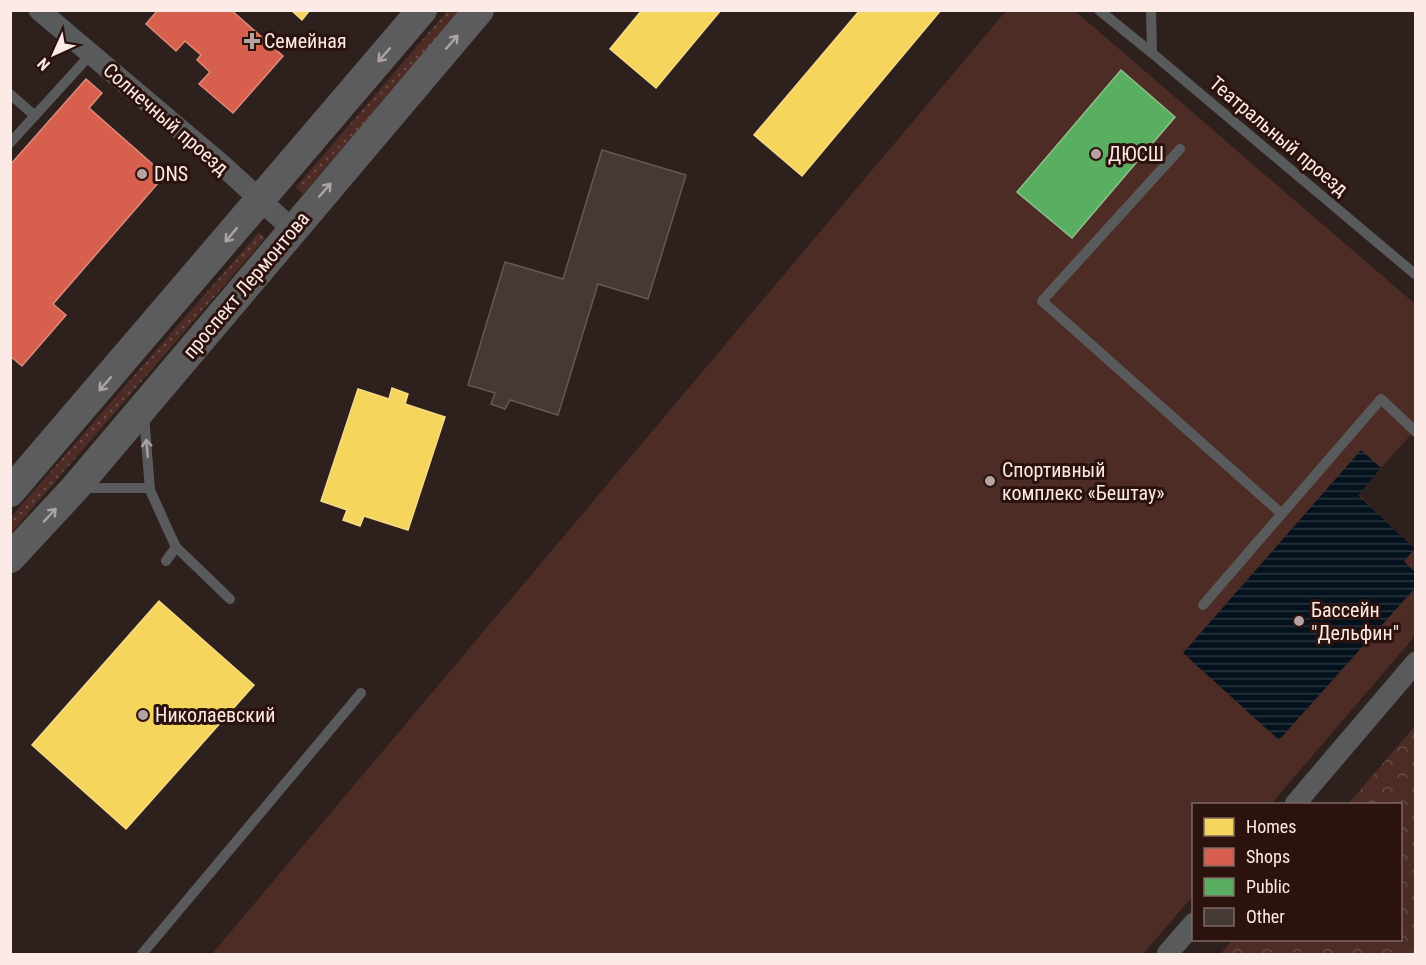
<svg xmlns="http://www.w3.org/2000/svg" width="1426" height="965" font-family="'Roboto Condensed',sans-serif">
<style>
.grass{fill:url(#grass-dots)}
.forest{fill:url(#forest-crowns)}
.pitch{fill:#4d2c25}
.water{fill:url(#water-rules)}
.homes{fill:#f6d55c;stroke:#f8db85;stroke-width:1.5}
.shops{fill:#d6604d;stroke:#e1897b;stroke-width:1.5}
.public{fill:#5aae61;stroke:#8bc089;stroke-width:1.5}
.building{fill:#453936;stroke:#645855;stroke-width:1.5}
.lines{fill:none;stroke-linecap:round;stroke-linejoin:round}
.lane{stroke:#595a5c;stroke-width:10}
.street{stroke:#595a5c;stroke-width:21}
.secondary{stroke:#5c5c5e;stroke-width:30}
.oneway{stroke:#aca3a2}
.oneway2{stroke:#aaa2a1}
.poi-dot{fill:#b4a3a0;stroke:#2b120d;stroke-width:2}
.labels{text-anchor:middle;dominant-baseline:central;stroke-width:6;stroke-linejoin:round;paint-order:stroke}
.poi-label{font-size:20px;fill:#fceae6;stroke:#2b120d;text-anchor:start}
.street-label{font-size:20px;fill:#fceae6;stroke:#2b120d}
</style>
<defs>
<pattern id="grass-dots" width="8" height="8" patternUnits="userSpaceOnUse" patternTransform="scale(1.5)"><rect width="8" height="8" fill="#4d2c25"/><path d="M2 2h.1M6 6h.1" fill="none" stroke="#684b45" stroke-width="1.8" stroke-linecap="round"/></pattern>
<pattern id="forest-crowns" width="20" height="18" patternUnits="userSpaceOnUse" patternTransform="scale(1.5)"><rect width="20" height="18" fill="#4d2c25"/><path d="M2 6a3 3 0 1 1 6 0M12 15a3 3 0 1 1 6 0" fill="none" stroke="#684b45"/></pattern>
<pattern id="water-rules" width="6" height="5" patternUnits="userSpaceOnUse" patternTransform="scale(1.5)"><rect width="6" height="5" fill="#04121e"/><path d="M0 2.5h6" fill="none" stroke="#2a353f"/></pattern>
</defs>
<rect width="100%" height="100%" fill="#2e201d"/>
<path class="grass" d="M447 11H460L303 194 296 187Z
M259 232 265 238 11 533V517Z"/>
<path class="forest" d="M1415 726V954H1220L1233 940H1400V804H1348Z"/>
<path class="pitch" d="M1006 11H1075L1415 304V430L1358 494 1415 549V636L1271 804H1194L1193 896 1143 954H212Z"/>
<path class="water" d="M1361 450 1381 468 1358 495 1415 549 1404 561 1415 572V588L1279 740 1183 653Z"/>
<path class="homes" d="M291 10H310L302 20Z
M642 10H721L656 88 610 49Z
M860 10H941L802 176 754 135Z
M392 388 408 394 405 404 445 417 408 530 364 516 360 526 343 520 347 510 321 501 358 389 389 399Z
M159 601 254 685 126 829 32 745Z"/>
<path class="shops" d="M158 10H231L283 56 233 113 199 84 210 72 197 60 201 55 185 41 176 51 146 24Z
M86 79 102 93 89 108 165 175 53 304 66 315 22 366 10 356V165Z"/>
<path class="public" d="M1121 70 1175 117 1072 238 1017 192Z"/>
<path class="building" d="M602 150 686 175 648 299 598 284 558 415 510 400 505 409 491 404 495 393 468 385 505 262 563 279Z"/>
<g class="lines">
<path class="lane" d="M1099 10 1152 53
M1151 10 1152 53 1416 275
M10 94 35 116
M10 143 91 54
M1180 149 1042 301 1282 514
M144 415 150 490 168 530 176 547 230 599
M81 488H150
M166 561 176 547
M1203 605 1381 399 1416 432
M142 954 361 693"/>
<path class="street" d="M39 10 221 164 292 229
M1295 804 1416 662
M1167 954 1194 923"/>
<path class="secondary" d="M10 492 422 10
M10 558 75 488 479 10"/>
</g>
<defs><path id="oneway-shaft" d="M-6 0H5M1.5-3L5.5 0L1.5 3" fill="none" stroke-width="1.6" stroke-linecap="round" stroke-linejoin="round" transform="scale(1.5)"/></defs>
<g class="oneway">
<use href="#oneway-shaft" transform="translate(452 42) rotate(-49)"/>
<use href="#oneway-shaft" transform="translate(384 55) rotate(131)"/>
<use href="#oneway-shaft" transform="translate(325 190) rotate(-49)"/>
<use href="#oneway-shaft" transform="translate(231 235) rotate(130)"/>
<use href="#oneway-shaft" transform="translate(105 384) rotate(131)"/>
<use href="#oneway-shaft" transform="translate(50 515) rotate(-47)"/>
</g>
<use class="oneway2" href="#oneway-shaft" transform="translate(147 448) rotate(-95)"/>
<g class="poi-dot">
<path d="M249 32h6v6h6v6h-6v6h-6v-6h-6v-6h6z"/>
<circle cx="1096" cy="154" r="6"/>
<circle cx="142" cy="174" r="6"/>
<circle cx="990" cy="481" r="6"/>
<circle cx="1299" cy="621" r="6"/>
<circle cx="143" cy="715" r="6"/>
</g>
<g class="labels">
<g class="poi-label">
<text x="264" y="41">Семейная</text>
<text x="1108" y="154">ДЮСШ</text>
<text x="154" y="174">DNS</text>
<text x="1002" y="470">Спортивный<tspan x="1002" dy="23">комплекс «Бештау»</tspan></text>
<text x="1311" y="610">Бассейн<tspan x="1311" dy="23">"Дельфин"</tspan></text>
<text x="155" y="715">Николаевский</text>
</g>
<g class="street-label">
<text transform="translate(166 119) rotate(41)">Солнечный проезд</text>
<text transform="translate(1279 136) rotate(40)">Театральный проезд</text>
<text transform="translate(246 285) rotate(-50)">проспект Лермонтова</text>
</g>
</g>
<rect width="1426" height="965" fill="none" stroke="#fceae6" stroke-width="24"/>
<rect x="1192" y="803" width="210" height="138" fill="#2b120d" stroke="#7f6864" stroke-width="1.5"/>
<rect x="1204" y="818" width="30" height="18" fill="#f6d55c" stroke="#7f6864" stroke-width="1.5"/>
<text x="1246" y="833" font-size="18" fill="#fceae6">Homes</text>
<rect x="1204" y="848" width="30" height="18" fill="#d6604d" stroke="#7f6864" stroke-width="1.5"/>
<text x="1246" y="863" font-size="18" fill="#fceae6">Shops</text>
<rect x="1204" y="878" width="30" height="18" fill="#5aae61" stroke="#7f6864" stroke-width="1.5"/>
<text x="1246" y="893" font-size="18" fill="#fceae6">Public</text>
<rect x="1204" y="908" width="30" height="18" fill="#453936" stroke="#7f6864" stroke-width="1.5"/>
<text x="1246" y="923" font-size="18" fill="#fceae6">Other</text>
<g transform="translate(54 54) rotate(225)" stroke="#2b120d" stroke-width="4.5" paint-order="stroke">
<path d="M0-4.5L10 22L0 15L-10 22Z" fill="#fceae6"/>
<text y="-9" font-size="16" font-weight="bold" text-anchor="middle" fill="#fceae6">N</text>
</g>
</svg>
